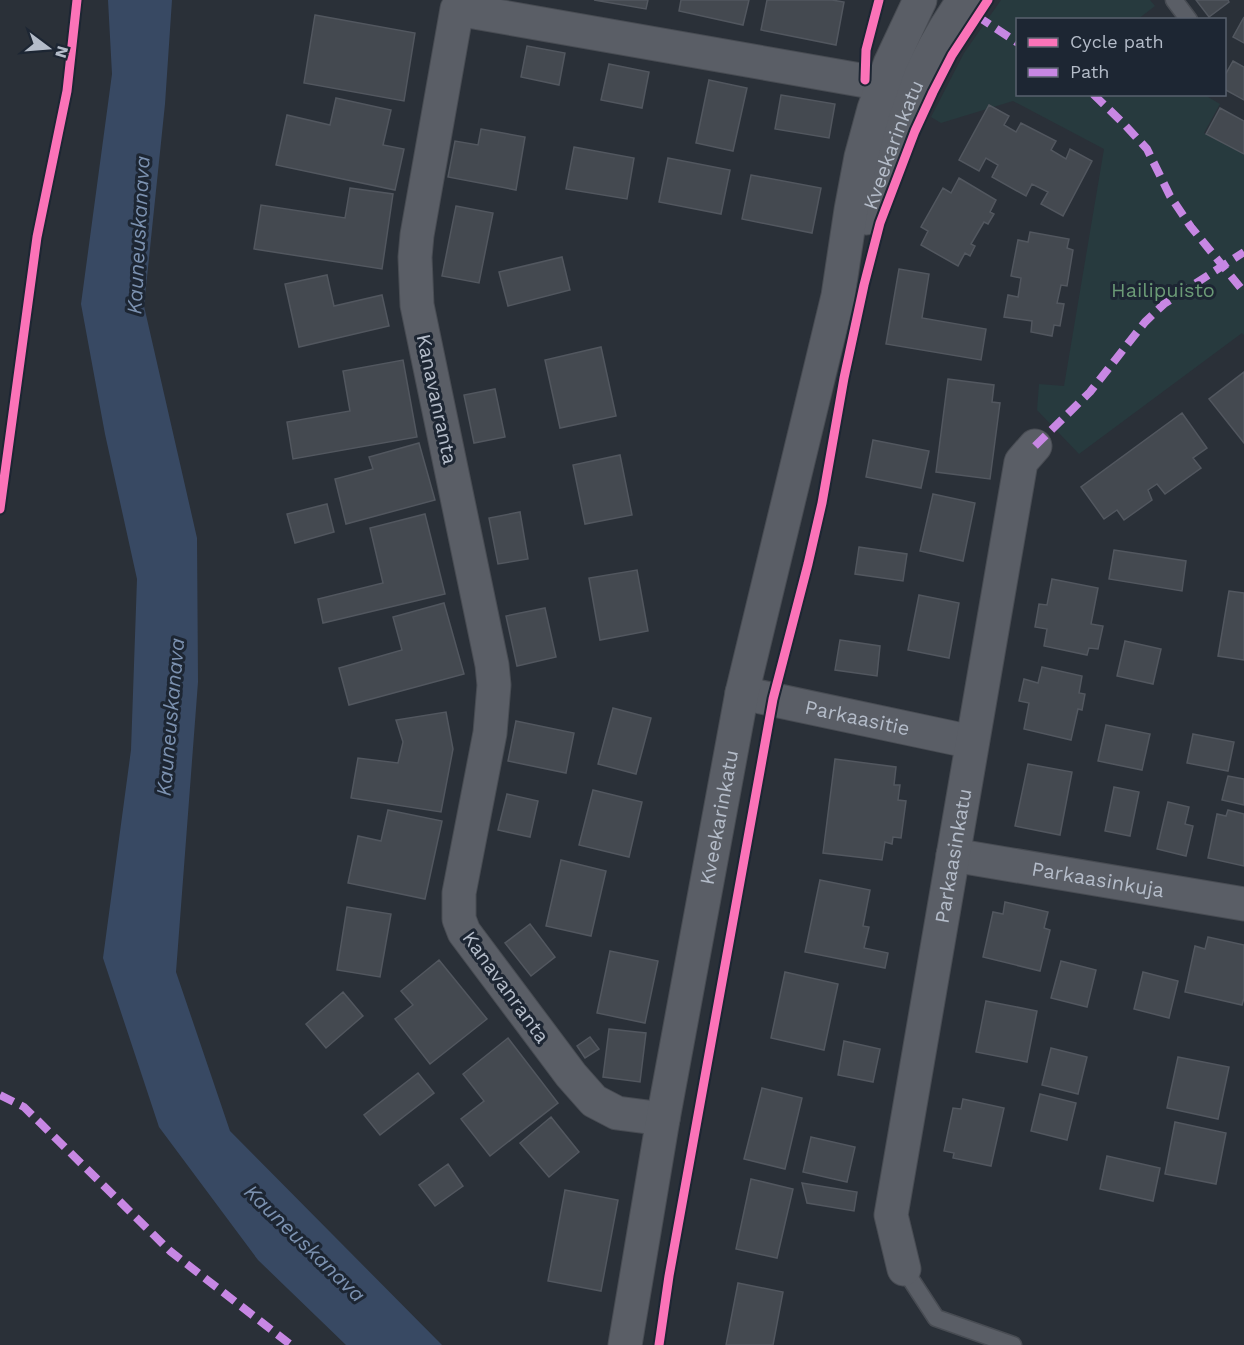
<svg xmlns="http://www.w3.org/2000/svg" width="1244" height="1345" font-family="'Work Sans',sans-serif">
<style>
.green{fill:#273a3e}
.water{fill:#384963}
.building{fill:#444950;stroke:#52575f;stroke-width:1.5}
.lines{fill:none;stroke-linecap:round;stroke-linejoin:round}
.service-casing{stroke:#484c53;stroke-width:19}
.minor-casing{stroke:#484c53;stroke-width:35}
.tertiary-casing{stroke:#484c53;stroke-width:35}
.service{stroke:#5a5e66;stroke-width:16}
.minor{stroke:#5a5e66;stroke-width:33}
.tertiary{stroke:#5a5e66;stroke-width:33}
.quiet{stroke:#c787e3;stroke-width:8;stroke-dasharray:15 8;stroke-linecap:butt}
.cycleway-casing{stroke:#1d2633;stroke-width:13}
.cycleway{stroke:#fb73b8;stroke-width:9}
.labels{text-anchor:middle;dominant-baseline:central;stroke-width:6;stroke-linejoin:round;paint-order:stroke}
.street-label{font-size:20px;fill:#b4bcc9;stroke:#1d2633}
.park-label{font-size:20px;fill:#6b9a76;stroke:#1d2633}
.water-label{font-size:21px;font-style:italic;fill:#7c92b1;stroke:#1d2633}
</style>
<rect width="100%" height="100%" fill="#2a3038"/>
<path class="green" d="M1001 0H1150L1155 6 1138 19 1018 20V94H1192L1195 96 1196 95 1203 94 1220 104 1204 133 1244 154V335L1242 333 1079 454 1037 410 1039 384 1064 386 1104 149 1013 101 941 123 931 117 964 53Z"/>
<path class="water" d="M108 0H172L165 104 144 306 197 538 198 682 176 972 230 1131 442 1345H346L258 1260 159 1127 103 958 131 750 137 579 105 434 81 304 112 74Z"/>
<path class="building" d="M594 0H648L646 9Z
M681 0H749L743 25 679 11Z
M767 0H832L844 2 836 45 761 30Z
M1196 0H1228L1229 2 1209 17Z
M315 15 415 33 404 101 304 83Z
M1244 17V43L1233 37Z
M527 46 565 53 559 85 521 77Z
M1233 61 1244 67V100L1224 89V77Z
M609 64 649 72 642 108 601 100Z
M709 80 747 88 733 151 696 143Z
M781 95 835 104 829 138 775 129Z
M336 98 391 110 383 145 404 149 395 190 276 165 287 115 330 125Z
M989 105 1009 116 1004 125 1016 132 1021 123 1056 141 1051 150 1066 159 1070 149 1092 161 1063 216 1041 204 1048 192 1032 184 1026 196 992 177 998 165 986 158 979 171 959 160Z
M1220 108 1244 121V154L1206 134Z
M481 129 525 137 516 190 448 177 455 141 478 145Z
M574 147 634 158 627 199 566 189Z
M668 158 730 170 721 214 659 202Z
M751 175 821 188 812 233 742 219Z
M959 178 996 200 990 212 994 214 988 224 984 222 971 244 975 246 970 256 965 253 958 266 921 245 928 231 921 227 943 188 951 193Z
M350 188 393 194 382 269 254 249 261 205 345 218Z
M456 206 493 213 479 283 442 276Z
M1030 232 1069 239 1067 248 1073 250 1067 286 1061 285 1057 303 1064 304 1060 326 1054 325 1052 336 1031 332 1032 321 1004 317 1008 295 1018 297 1021 278 1011 276 1018 240 1028 242Z
M562 257 570 290 508 306 499 272Z
M899 269 929 274 922 318 986 329 981 360 886 344Z
M327 275 334 306 382 295 389 326 299 347 285 284Z
M601 347 616 416 560 428 545 360Z
M403 360 417 437 293 459 287 422 350 411 343 371Z
M1244 372V443L1209 399Z
M948 379 994 385 992 402 1000 403 990 479 936 472Z
M495 389 505 437 474 443 464 395Z
M1182 413 1207 448 1193 458 1201 468 1165 494 1157 484 1148 490 1152 500 1124 520 1117 510 1104 519 1081 487Z
M873 440 929 451 921 488 866 477Z
M419 443 435 500 346 524 335 479 373 469 369 457Z
M620 455 632 515 585 524 573 465Z
M933 494 975 503 963 561 920 551Z
M327 504 334 532 295 543 287 514Z
M520 512 528 559 498 564 489 518Z
M425 514 445 594 323 623 318 599 383 583 370 528Z
M859 547 907 554 903 581 855 574Z
M1114 550 1186 561 1182 591 1109 579Z
M637 570 648 631 600 640 589 578Z
M1052 579 1098 588 1091 624 1103 626 1098 649 1089 648 1087 655 1044 646 1047 629 1035 627 1039 604 1047 605Z
M1229 591 1244 593V660L1218 656Z
M919 595 959 603 949 658 908 650Z
M444 603 464 674 349 705 339 668 402 650 393 617Z
M545 608 556 657 517 666 506 616Z
M840 640 880 646 877 676 835 670Z
M1125 641 1161 649 1153 684 1117 676Z
M1042 667 1082 676 1079 693 1085 694 1082 710 1078 709 1071 740 1024 729 1029 703 1019 701 1024 679 1038 683Z
M613 708 651 718 636 774 598 764Z
M446 712 453 749 441 812 351 798 358 758 398 763 403 742 396 720Z
M516 721 574 733 566 773 508 761Z
M1106 725 1150 734 1142 770 1098 761Z
M1193 734 1234 742 1228 771 1187 763Z
M835 759 896 767 894 785H900L898 800 906 801 901 838 893 837 892 844 885 842 882 860 823 853Z
M1028 764 1072 772 1060 835 1015 826Z
M1228 776 1244 779V805L1222 800Z
M1114 787 1139 792 1130 836 1105 831Z
M593 790 642 802 629 857 579 845Z
M507 794 538 801 530 837 498 830Z
M1168 802 1189 807 1185 824 1193 826 1186 856 1157 849Z
M388 810 442 821 425 899 348 883 358 836 381 841Z
M1228 810 1244 814V866L1208 858 1217 814 1226 816Z
M561 860 606 871 591 936 546 926Z
M820 880 870 890 863 926 869 927 864 948 888 953 885 968 805 952Z
M1005 902 1048 912 1044 928 1050 930 1040 971 983 957 993 912 1003 914Z
M347 907 391 914 380 977 337 970Z
M530 924 555 957 531 976 505 943Z
M1208 937 1244 945V998L1242 1005 1185 992 1195 946 1205 949Z
M610 951 658 961 645 1023 597 1013Z
M439 960 487 1019 430 1064 395 1019 413 1005 401 991Z
M1061 961 1096 970 1087 1007 1051 998Z
M785 972 838 984 824 1050 771 1038Z
M1143 972 1178 981 1169 1018 1134 1009Z
M343 992 363 1016 326 1048 306 1024Z
M986 1001 1037 1011 1027 1062 976 1052Z
M609 1029 646 1033 640 1082 603 1077Z
M590 1037 599 1049 585 1058 577 1046Z
M508 1038 558 1103 490 1156 461 1119 484 1101 463 1074Z
M844 1041 880 1049 873 1082 838 1075Z
M1051 1048 1087 1057 1078 1094 1042 1085Z
M1178 1057 1229 1067 1218 1119 1167 1108Z
M418 1073 434 1093 380 1135 364 1115Z
M762 1088 802 1098 785 1169 744 1159Z
M1040 1094 1076 1103 1067 1140 1031 1131Z
M963 1099 1004 1108 991 1166 953 1158 954 1153 944 1151 953 1108 961 1109Z
M551 1117 579 1152 549 1177 520 1143Z
M1175 1122 1226 1133 1216 1184 1165 1174Z
M811 1137 855 1147 847 1182 803 1172Z
M1107 1156 1160 1168 1153 1201 1100 1189Z
M448 1164 463 1186 435 1206 419 1185Z
M751 1179 793 1189 777 1258 736 1249Z
M802 1183 857 1192 854 1211 807 1203Z
M565 1190 618 1200 601 1291 548 1281Z
M738 1283 783 1292 773 1345H726Z"/>
<g class="lines">
<g class="service-casing">
<path id="service" d="M1174 0 1189 20
M904 1269 936 1318 1013 1345"/>
</g>
<g class="minor-casing">
<g id="minor">
<path id="s1" d="M742 693 972 742"/>
<path id="s2" d="M953 855 1244 904"/>
<path d="M663 1119 617 1113 594 1101 571 1075 464 932 459 919V893L490 733 494 685 492 665 417 305 415 257 417 235 457 9 883 84"/>
<path id="s3" d="M904 1269 891 1215 1021 462 1035 446"/>
</g>
</g>
<g class="tertiary-casing">
<g id="tertiary">
<path id="s4" d="M866 218C894 141 915 68 964 0"/>
<path id="s5" d="M625 1345 663 1119 742 693 838 296 851 210 861 157 874 109 890 64 920 0"/>
</g>
</g>
<use href="#service" class="service"/>
<use href="#minor" class="minor"/>
<use href="#tertiary" class="tertiary"/>
<path class="quiet" d="M977 16 1018 43
M1093 94 1124 124 1147 149 1170 196 1191 227 1244 292
M1035 446 1090 392 1145 322 1164 304 1244 252
M0 1095 24 1107 170 1251 291 1345"/>
<g class="cycleway-casing">
<path id="cycleway" d="M865 80 866 50 879 0
M0 509 37 237 67 91 77 0
M659 1345 669 1276 773 699 808 564 822 503 844 378 864 285 880 223 915 131 933 92 952 55 988 0"/>
</g>
<use href="#cycleway" class="cycleway"/>
</g>
<g class="labels">
<g class="street-label">
<text stroke="none"><textPath href="#s4" startOffset="78">Kveekarinkatu</textPath></text>
<text transform="translate(437 399) rotate(78)">Kanavanranta</text>
<text stroke="none"><textPath href="#s1" startOffset="118">Parkaasitie</textPath></text>
<text stroke="none"><textPath href="#s5" startOffset="536">Kveekarinkatu</textPath></text>
<text stroke="none"><textPath href="#s3" startOffset="420">Parkaasinkatu</textPath></text>
<text stroke="none"><textPath href="#s2" startOffset="147">Parkaasinkuja</textPath></text>
<text transform="translate(506 987) rotate(54)">Kanavanranta</text>
</g>
<g class="park-label">
<text x="1163" y="290">Hailipuisto</text>
</g>
<g class="water-label">
<text transform="translate(138 235) rotate(-87)">Kauneuskanava</text>
<text transform="translate(170 717) rotate(-85)">Kauneuskanava</text>
<text transform="translate(305 1243) rotate(44)">Kauneuskanava</text>
</g>
</g>
<rect x="1016" y="18" width="210" height="78" fill="#1d2633" stroke="#59626f" stroke-width="1.5"/>
<rect x="1028" y="38" width="30" height="9" fill="#fb73b8" stroke="#59626f" stroke-width="1.5"/>
<text x="1070" y="48" font-size="18" fill="#b4bcc9">Cycle path</text>
<rect x="1028" y="68" width="30" height="9" fill="#c787e3" stroke="#59626f" stroke-width="1.5"/>
<text x="1070" y="78" font-size="18" fill="#b4bcc9">Path</text>
<g transform="translate(48 48) rotate(106)" stroke="#1d2633" stroke-width="4.5" paint-order="stroke">
<path d="M0-4.5L10 22L0 15L-10 22Z" fill="#b4bcc9"/>
<text y="-9" font-size="16" font-weight="bold" text-anchor="middle" fill="#b4bcc9">N</text>
</g>
</svg>
